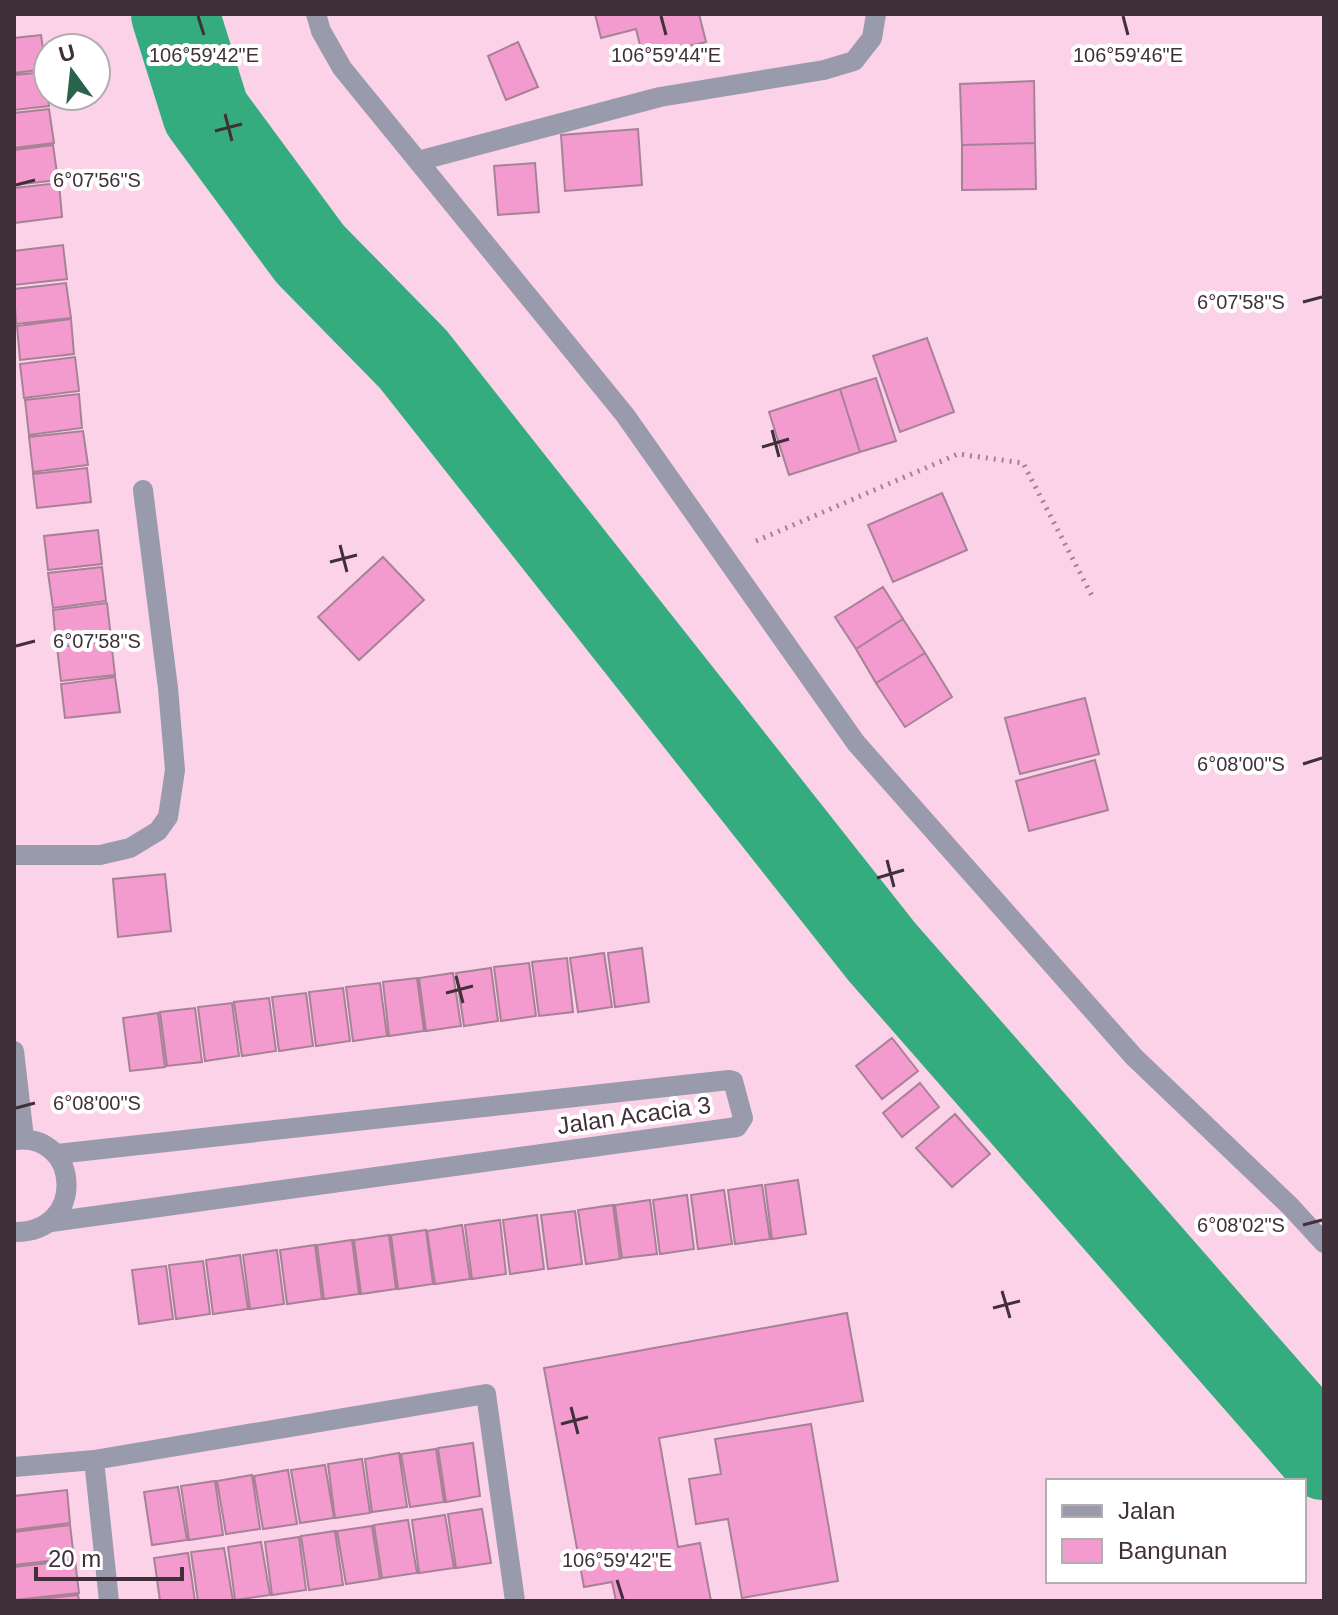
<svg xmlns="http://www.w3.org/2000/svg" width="1338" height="1615" font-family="Arial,sans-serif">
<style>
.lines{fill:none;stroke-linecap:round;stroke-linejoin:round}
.river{stroke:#34ac7f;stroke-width:88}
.building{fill:#f39acf;stroke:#a78297;stroke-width:2}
.path{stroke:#a08393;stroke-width:5;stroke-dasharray:2 6;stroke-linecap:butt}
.minor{stroke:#999aab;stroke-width:20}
.ticks{fill:none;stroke:#403039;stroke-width:3}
.labels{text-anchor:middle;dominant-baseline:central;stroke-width:8;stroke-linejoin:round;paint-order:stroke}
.street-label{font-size:24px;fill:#403039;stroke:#fff}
.ticks-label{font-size:20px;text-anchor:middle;fill:#403039;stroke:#fff;stroke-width:8;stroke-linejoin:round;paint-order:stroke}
</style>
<rect width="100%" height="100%" fill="#fbd2e8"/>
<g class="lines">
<path class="river" d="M175 14 206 113 310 254 413 359 882 952 1324 1456"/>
</g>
<path class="building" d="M595 14H699L706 42 643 57 636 29 601 38Z
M41 35 46 69 14 73V38Z
M518 42 538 87 506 100 488 56Z
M45 72 49 106 14 110V75Z
M1034 81 1035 143 962 145 960 84Z
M49 109 54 143 14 148V113Z
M638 129 642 185 565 191 561 135Z
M1035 143 1036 189 962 190V145Z
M53 145 58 180 14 185V150Z
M535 163 539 212 498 215 494 166Z
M59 183 62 217 14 223V188Z
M63 245 67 279 14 285V251Z
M66 283 71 318 16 324 14 289Z
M71 319 74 354 20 360 17 326Z
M927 338 954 412 900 432 873 356Z
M75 357 79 391 24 398 20 364Z
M876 378 896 441 860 452 840 389Z
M840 389 860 452 789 475 769 412Z
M79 394 82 428 29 435 25 400Z
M83 431 88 465 33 472 29 437Z
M87 468 91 502 37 508 33 474Z
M942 493 967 550 893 582 868 525Z
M98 530 102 564 48 570 44 536Z
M383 557 424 600 359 660 318 617Z
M102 567 106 601 53 608 48 573Z
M883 587 903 619 856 649 835 617Z
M107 603 111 638 56 644 53 610Z
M903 619 925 653 876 683 856 649Z
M111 641 115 675 61 681 57 647Z
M925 653 952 697 905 727 876 683Z
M115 677 120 712 65 718 61 684Z
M1085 698 1099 754 1020 774 1005 718Z
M1095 760 1108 810 1029 831 1016 781Z
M165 874 171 931 118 937 113 879Z
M642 948 649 1002 615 1007 608 953Z
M604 953 612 1007 578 1012 570 958Z
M567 958 573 1012 539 1016 532 962Z
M529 963 536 1016 501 1021 494 967Z
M491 968 498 1021 464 1026 456 973Z
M453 973 461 1026 426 1031 419 978Z
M417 978 424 1031 389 1036 383 982Z
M380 983 387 1036 353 1041 346 987Z
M343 988 350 1041 316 1046 309 992Z
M306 993 313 1046 279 1051 272 997Z
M269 998 276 1051 242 1056 234 1002Z
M232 1003 239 1056 205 1061 198 1007Z
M195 1008 202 1062 167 1066 160 1012Z
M158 1013 165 1067 130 1071 123 1018Z
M892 1038 918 1071 882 1099 856 1066Z
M920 1083 939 1107 902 1137 883 1113Z
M955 1114 990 1154 952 1187 916 1148Z
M798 1180 806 1234 772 1239 765 1185Z
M762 1185 770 1239 735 1244 728 1190Z
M724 1190 732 1244 698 1249 691 1195Z
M687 1195 694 1249 660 1254 653 1200Z
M650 1200 657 1254 622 1258 615 1205Z
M613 1205 620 1259 586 1264 578 1210Z
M575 1211 582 1264 548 1269 541 1215Z
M537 1215 544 1269 510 1274 503 1220Z
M500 1220 506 1274 472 1279 465 1225Z
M462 1225 470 1279 435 1284 427 1231Z
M426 1230 433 1284 398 1289 391 1235Z
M389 1235 396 1289 361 1294 354 1240Z
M352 1240 359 1294 324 1299 317 1245Z
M315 1245 322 1299 287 1304 280 1250Z
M277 1250 284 1304 250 1309 243 1255Z
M240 1255 248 1309 213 1314 206 1260Z
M203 1261 210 1314 176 1319 169 1265Z
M166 1266 173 1319 139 1324 132 1270Z
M847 1313 863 1401 659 1438 678 1547 700 1543 711 1601H616L612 1582 584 1587 544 1368Z
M811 1424 838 1581 742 1598 728 1519 696 1524 689 1479 721 1474 715 1439Z
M473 1443 480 1496 446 1502 438 1448Z
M436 1449 444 1502 410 1507 401 1454Z
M399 1453 407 1507 372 1512 365 1459Z
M362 1459 370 1513 335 1518 328 1464Z
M325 1465 334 1518 300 1523 291 1470Z
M288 1470 297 1524 263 1529 254 1476Z
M252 1475 260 1529 226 1534 217 1481Z
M215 1481 223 1535 189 1540 181 1486Z
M178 1487 187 1540 152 1545 144 1492Z
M67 1490 70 1523 14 1530V1496Z
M482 1509 491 1563 456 1568 448 1514Z
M445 1515 454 1568 419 1573 412 1520Z
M408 1520 417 1573 382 1578 374 1525Z
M70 1525 74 1558 14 1565V1532Z
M372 1526 380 1579 346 1584 337 1531Z
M335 1531 343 1585 309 1590 301 1536Z
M299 1537 306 1590 272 1595 265 1542Z
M261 1542 270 1595 235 1600 228 1547Z
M224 1548 233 1601H198L191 1552Z
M188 1553 195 1601H160L154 1558Z
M75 1560 79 1593 14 1600V1567Z
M78 1595 79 1601H23Z"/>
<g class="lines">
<path class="path" d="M756 541 958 454 1023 463 1092 596"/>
<path class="minor" d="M316 14 321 31 342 68 625 415 856 743 1134 1057 1290 1206 1324 1243
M418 161 660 97 824 70 854 61 872 38 876 14
M14 855H100L130 848 158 831 168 817 175 770 168 688 143 490
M14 1051 24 1138
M14 1140C81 1131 87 1234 14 1232
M51 1222 737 1127 743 1118 733 1081 729 1080 57 1154
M94 1460 109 1601
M14 1467 94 1460 486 1394 515 1601"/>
</g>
<path class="ticks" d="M198 16 204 35M661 16 666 35M1123 16 1128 35M225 114 232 141M215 131 242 124M16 185 35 180M1303 302 1322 297M772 430 779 457M762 447 789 439M340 545 347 572M330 562 357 555M16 646 35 641M1303 764 1322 758M887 860 894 887M877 878 904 870M456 976 463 1003M446 993 473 986M16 1108 35 1103M1303 1225 1322 1220M1002 1291 1010 1318M993 1308 1020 1301M571 1407 578 1434M561 1424 588 1417M617 1580 623 1599"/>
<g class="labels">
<g class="street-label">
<text transform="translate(634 1115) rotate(-8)">Jalan Acacia 3</text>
</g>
</g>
<g class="ticks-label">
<text x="204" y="62">106°59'42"E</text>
<text x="666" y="62">106°59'44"E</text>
<text x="1128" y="62">106°59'46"E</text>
<text x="97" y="187">6°07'56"S</text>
<text x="1241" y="309">6°07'58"S</text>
<text x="97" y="648">6°07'58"S</text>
<text x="1241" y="771">6°08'00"S</text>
<text x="97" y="1110">6°08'00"S</text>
<text x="1241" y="1232">6°08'02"S</text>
<text x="617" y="1567">106°59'42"E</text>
</g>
<rect width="1338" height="1615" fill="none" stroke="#403039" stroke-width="32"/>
<rect x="1046" y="1479" width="260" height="104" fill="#ffffff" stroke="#b3acb0" stroke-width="2"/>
<rect x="1062" y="1505" width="40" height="12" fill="#999aab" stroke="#b3acb0" stroke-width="2"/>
<text x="1118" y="1519" font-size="24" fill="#403039">Jalan</text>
<rect x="1062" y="1539" width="40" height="24" fill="#f39acf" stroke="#b3acb0" stroke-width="2"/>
<text x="1118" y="1559" font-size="24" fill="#403039">Bangunan</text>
<g transform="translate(72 72) rotate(345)"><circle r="38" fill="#ffffff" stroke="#b3acb0" stroke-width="2"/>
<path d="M0-6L14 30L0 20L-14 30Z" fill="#2a634b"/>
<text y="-12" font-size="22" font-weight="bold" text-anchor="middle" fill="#403039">U</text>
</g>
<path d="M36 1567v12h146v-12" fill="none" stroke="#403039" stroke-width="4"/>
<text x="48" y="1567" font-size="24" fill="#403039" stroke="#ffffff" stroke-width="6" paint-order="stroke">20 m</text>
</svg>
